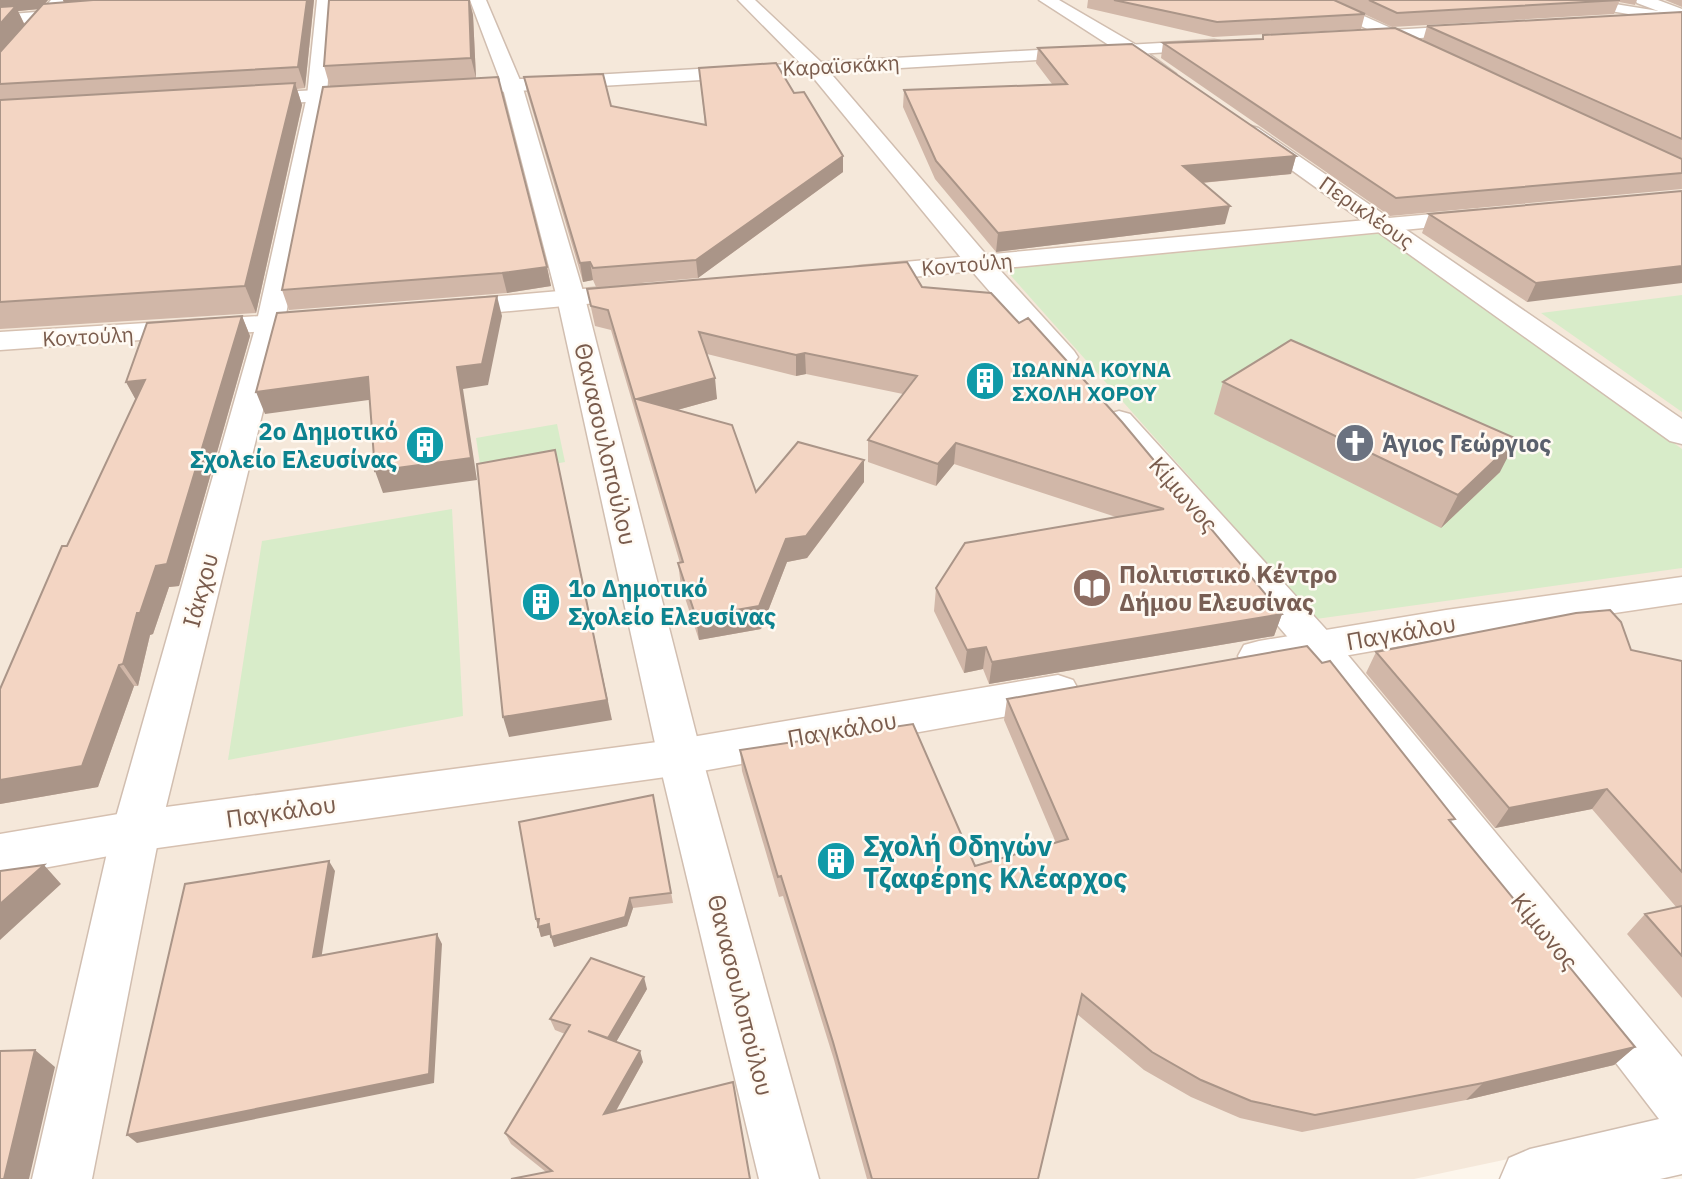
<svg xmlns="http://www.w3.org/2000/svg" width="1682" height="1179" font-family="'IBM Plex Sans',sans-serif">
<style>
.residential{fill:#f5e8da}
.green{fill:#d8ecc9}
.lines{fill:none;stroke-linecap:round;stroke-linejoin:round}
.service-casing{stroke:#d1beb0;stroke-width:3}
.minor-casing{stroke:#d1beb0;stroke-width:3}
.tertiary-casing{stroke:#d1beb0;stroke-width:3}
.secondary-casing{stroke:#d6c0b0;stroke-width:3}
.service{fill:#fff;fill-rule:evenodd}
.minor{fill:#fff;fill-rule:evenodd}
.tertiary{fill:#fff;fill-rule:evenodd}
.secondary{fill:#fff;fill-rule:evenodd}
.wall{fill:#d1b7a8;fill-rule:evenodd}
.shaded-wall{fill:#aa9588}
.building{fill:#f3d5c3;stroke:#aa9588;stroke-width:2}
.labels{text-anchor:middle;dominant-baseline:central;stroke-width:5;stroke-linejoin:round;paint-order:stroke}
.far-street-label{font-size:21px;fill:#7a5c4d;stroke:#fffaf3}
.far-culture-label{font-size:21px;font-weight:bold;fill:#0d838f;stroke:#fffaf3;text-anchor:start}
.culture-label{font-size:24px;font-weight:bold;fill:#0d838f;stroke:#fffaf3;text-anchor:end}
.worship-label{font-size:24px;font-weight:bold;fill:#5b616d;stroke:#fffaf3;text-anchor:start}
.street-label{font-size:24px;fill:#7a5c4d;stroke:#fffaf3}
.education-label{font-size:24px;font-weight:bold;fill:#785e54;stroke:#fffaf3;text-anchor:start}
.near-culture-label{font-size:28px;font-weight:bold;fill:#0d838f;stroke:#fffaf3;text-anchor:start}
</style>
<rect width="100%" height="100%" fill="#fdf6ec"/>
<path class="residential" d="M0 0H1682V1122L1414 1179H0Z"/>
<path class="green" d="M1385 233 1682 449V568L1316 619 1005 269Z
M1682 295V412L1541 313Z
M557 424 565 462 482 477 476 438Z
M452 509 463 716 228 760 262 541Z"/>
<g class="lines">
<g class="service-casing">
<path id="service" d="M1562 0H1590L1677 14 1681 15 1682 20 1677 22 1568 4Z"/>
</g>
<g class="minor-casing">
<path id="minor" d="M51 0H68L7 73 0 75V58Z
M317 0H333L327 96 284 325 160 831 92 1179H32L112 831 256 325 307 96Z
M470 0H486L522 85 585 298 702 757 819 1179H759L658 757 557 298 502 85Z
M738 0H755L821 62 989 258 1074 351 1078 357 1074 363 1063 366 1052 363 971 270 807 70Z
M1039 0H1059L1138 46 1176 74 1167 80 1160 78Z
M1307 0H1328L1431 46 1434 50 1431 54H1419Z
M1635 0H1658L1682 9V20L1637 3Z
M1251 126 1258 128 1682 419V444L1670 441 1244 136 1240 132 1244 128Z
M1119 411 1130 414 1332 636 1682 1057V1174L1660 1179H1500L1509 1158 1530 1149 1659 1119 1304 656 1108 428 1103 421 1108 414Z"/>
</g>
<g class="tertiary-casing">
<path id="tertiary" d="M84 8 90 9 92 13 90 17 0 25V15Z
M1476 25 1485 30 1482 34 1358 42 1349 37 1358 32Z
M1214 40 1220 41 1223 45 1220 49 449 95 439 89 449 83Z
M372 87 379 89 382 93 379 97 247 106 240 104 237 100 240 96 247 94Z"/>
</g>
<g class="secondary-casing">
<path id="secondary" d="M1477 210 1486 212 1489 217 1486 222 860 282 851 280 847 274 851 268 860 266Z
M640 284 650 286 654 292 650 298 445 317 435 315 431 309 435 303 445 301Z
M326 312 336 314 340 320 336 326 0 350V332Z
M1682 577V603L1446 638 1259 671 1244 667 1238 656 1244 645 1259 641 1446 610Z
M1058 675 1073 680 1079 691 1073 702 1058 707 680 775 136 851 0 876V834L136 811 680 739Z"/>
</g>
<use href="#service" class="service"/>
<use href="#minor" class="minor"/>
<use href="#tertiary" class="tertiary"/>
<use href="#secondary" class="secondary"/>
</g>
<path class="wall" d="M0 0H48L45 4 64 2 63 0H314L305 88 297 89 302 105 256 313 0 329ZM39 9 25 25 18 11Z
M329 0H470L473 15 476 78 330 87 324 66Z
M1088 0H1334L1365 14 1361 29 1213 37 1087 8Z
M1334 0H1637L1635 5 1619 2 1614 14 1392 27Z
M1665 0H1682V7Z
M1682 12V189L1390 216 1161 58 1163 43 1262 39 1263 35 1423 40 1427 26Z
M1038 48 1296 156 1291 174 1202 183 1225 224 996 252 935 179 903 107 904 90 1052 84 1036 63Z
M699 68 794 93 843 156V172L698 278 596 287 593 280 583 282 527 92 524 77 611 106 705 125Z
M1682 191 1527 302 1422 233 1429 214Z
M547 267 551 286 507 293 289 310 282 290Z
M922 287 1282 614 1274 636 989 684 983 669 964 673 934 611 936 588 1116 517 954 464 936 486 868 462V440L903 394 806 374 796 376 707 354 717 399 677 410 756 492 864 482 807 558 787 562 761 629 699 640 681 586 678 563H680L611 330 595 326 587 289Z
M242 316 250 336 179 586 169 587 153 634 150 635 138 686H134L98 787 0 804V689L136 400 126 382Z
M1223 382 1500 472 1441 528 1214 414Z
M1631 650 1682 661V998L1627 934 1645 914 1677 908 1592 809 1495 828 1366 673 1376 652Z
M1007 699 1452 823 1635 1047 1614 1065 1466 1100 1302 1132 1240 1118 1191 1097 1144 1070 1077 1014 1038 1179H867L834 1060 783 896 779 897 742 771 740 750 975 866 1056 843 1004 720Z
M653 795 673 903 633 908 627 926 554 947 550 934 541 937 536 919Z
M647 989 616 1042 643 1062 616 1111 750 1179 546 1172 511 1144 505 1133 565 1034 555 1030 550 1019Z"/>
<path class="shaded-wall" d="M0 0H48L40 9 18 11 25 26 0 55Z
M63 0H147L66 7Z
M307 0H314L305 88 298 67Z
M469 0 473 15 476 78 471 58Z
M295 83 302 105 256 313 245 286Z
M843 156V172L698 278 696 260Z
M1296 156 1291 174 1179 185 1183 166Z
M1230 206 1225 224 996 252 998 233Z
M590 262 593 280 583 282 580 263Z
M1682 266V283L1527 302 1536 283Z
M547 267 551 286 507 293 502 273Z
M497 296 502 316 488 385 463 389 477 480 383 493 375 471 457 367Z
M242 316 250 336 179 586 169 587 153 634 150 635 138 686 123 664 137 613Z
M805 353 806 374 796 376V355Z
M368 377 376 399 265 414 256 392Z
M715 378 717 399 641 420 637 399Z
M145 380 137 402 126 382Z
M1517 439 1500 472 1441 528 1458 495Z
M956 443 954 464 936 486 938 464Z
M864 460V482L807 558 787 562 761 629 699 640 696 617 786 539Z
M559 470 612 720 509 737 503 717Z
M1282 614 1274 636 989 684 992 662Z
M986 647 983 669 964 673 967 650Z
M119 665 134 686 98 787 0 804V780Z
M1607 789 1592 809 1495 828 1509 808Z
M329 861 335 871 320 966 313 957Z
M44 865 61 884 0 940V904Z
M630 898 633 908 627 926 554 947 551 937Z
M536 919H539L549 924 553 934 541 937Z
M437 934 442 944 434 1083 137 1143 127 1135Z
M644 977 647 989 612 1049 608 1038Z
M1635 1047 1614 1065 1466 1100 1483 1083Z
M35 1050 55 1067 29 1179H4Z
M640 1051 643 1062 608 1125 604 1114Z"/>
<path class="building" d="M93 0H307L298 67 0 84V52L43 4Z
M329 0H469L471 58 324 66Z
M1114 0H1334L1365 14 1217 22Z
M1369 0H1620L1397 13Z
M16 6 0 24V7Z
M1682 12V139L1427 26Z
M1395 28 1682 159V173L1396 198 1163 43 1263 39V35Z
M1132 44 1296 156 1183 166 1230 206 998 233 936 161 904 90 1067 84 1038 48Z
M776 63 794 93 804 92 843 156 696 260 593 268 590 262 580 263 524 77 603 74 611 106 706 125 699 68Z
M498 77 547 267 502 273 282 290 323 87Z
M295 83 245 286 0 302V100Z
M1682 191V266L1536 283 1429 214Z
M907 262 922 287 991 293 1019 323 1028 318 1122 422 1282 614 992 662 986 647 967 650 936 588 965 543 1164 509 956 443 938 464 868 440 917 376 805 353 796 355 699 332 715 378 637 399 732 425 756 492 798 442 864 460 806 536 786 539 759 606 696 617 678 563 683 562 608 310 591 306 587 289Z
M497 296 482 364 457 367 471 458 375 471 368 377 256 392 277 313Z
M242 316 167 564 156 566 140 613H137L123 664 119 665 82 766 0 780V689L62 546H67L145 380 126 382 147 323Z
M1291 340 1517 439 1458 495 1223 382Z
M555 450 607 700 503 717 477 464Z
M1610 610 1621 622 1631 650 1682 661V872L1607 789 1509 808 1376 652 1576 613Z
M1307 646 1322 663 1330 661 1455 819 1449 820 1635 1047 1483 1083 1315 1115 1251 1101 1201 1080 1152 1052 1082 994 1038 1179H872L833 1042 781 876 778 877 740 750 913 724 975 866 1068 839 1007 699Z
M653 795 671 893 630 898 625 917 551 937 549 924 538 927 539 919H536L519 822Z
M329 861 313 957 437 934 429 1074 127 1135 185 884Z
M44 865 0 904V871Z
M1682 906V956L1645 914Z
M591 958 644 977 608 1038 588 1031 640 1051 604 1114 733 1082 750 1179H511L552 1171 505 1133 570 1025 550 1019Z
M35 1050 4 1179H0V1051Z"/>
<defs>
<g id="building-disc" transform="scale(2.0125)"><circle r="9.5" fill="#0f9aa8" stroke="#fffaf3"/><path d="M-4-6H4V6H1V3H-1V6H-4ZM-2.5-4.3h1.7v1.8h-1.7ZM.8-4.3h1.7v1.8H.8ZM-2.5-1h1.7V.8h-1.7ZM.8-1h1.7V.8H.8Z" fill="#fff"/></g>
<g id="church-disc" transform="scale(2.0125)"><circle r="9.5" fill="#6b7280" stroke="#fffaf3"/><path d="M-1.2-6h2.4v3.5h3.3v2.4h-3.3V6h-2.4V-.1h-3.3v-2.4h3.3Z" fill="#fff"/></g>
<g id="library-disc" transform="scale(2.0125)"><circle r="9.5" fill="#8d6e63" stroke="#fffaf3"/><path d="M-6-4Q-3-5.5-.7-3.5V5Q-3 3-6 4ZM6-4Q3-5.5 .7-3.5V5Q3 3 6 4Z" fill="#fff"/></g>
</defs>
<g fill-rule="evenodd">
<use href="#building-disc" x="985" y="381"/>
<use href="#church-disc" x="1355" y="443"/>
<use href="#building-disc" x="425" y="445"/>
<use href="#library-disc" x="1092" y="588"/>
<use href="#building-disc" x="541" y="602"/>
<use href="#building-disc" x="836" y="861"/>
</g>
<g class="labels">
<g class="far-street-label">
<text transform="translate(841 65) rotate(-3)">Καραϊσκάκη</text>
<text transform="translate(1367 212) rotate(35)">Περικλέους</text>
<text transform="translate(967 264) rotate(-5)">Κοντούλη</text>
<text transform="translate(88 336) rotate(-3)">Κοντούλη</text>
</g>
<g class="far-culture-label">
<text x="1012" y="369">ΙΩΑΝΝΑ ΚΟΥΝΑ<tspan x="1012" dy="24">ΣΧΟΛΗ ΧΟΡΟΥ</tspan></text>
</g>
<g class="culture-label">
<text x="398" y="431">2ο Δημοτικό<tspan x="398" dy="28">Σχολείο Ελευσίνας</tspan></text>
<text x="568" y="588" text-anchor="start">1ο Δημοτικό<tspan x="568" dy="28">Σχολείο Ελευσίνας</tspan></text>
</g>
<g class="worship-label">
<text x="1382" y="443">Άγιος Γεώργιος</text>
</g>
<g class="street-label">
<text transform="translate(606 444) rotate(77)">Θανασουλοπούλου</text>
<text transform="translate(1184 494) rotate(49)">Κίμωνος</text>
<text transform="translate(200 590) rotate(-75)">Ιάκχου</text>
<text transform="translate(1401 632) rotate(-10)">Παγκάλου</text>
<text transform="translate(842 729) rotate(-10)">Παγκάλου</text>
<text transform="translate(281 811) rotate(-8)">Παγκάλου</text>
<text transform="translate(1545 931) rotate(51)">Κίμωνος</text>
<text transform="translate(741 995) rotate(76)">Θανασουλοπούλου</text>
</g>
<g class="education-label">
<text x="1119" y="574">Πολιτιστικό Κέντρο<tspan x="1119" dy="28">Δήμου Ελευσίνας</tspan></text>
</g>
<g class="near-culture-label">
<text x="863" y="845">Σχολή Οδηγών<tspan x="863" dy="32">Τζαφέρης Κλέαρχος</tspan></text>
</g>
</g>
</svg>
